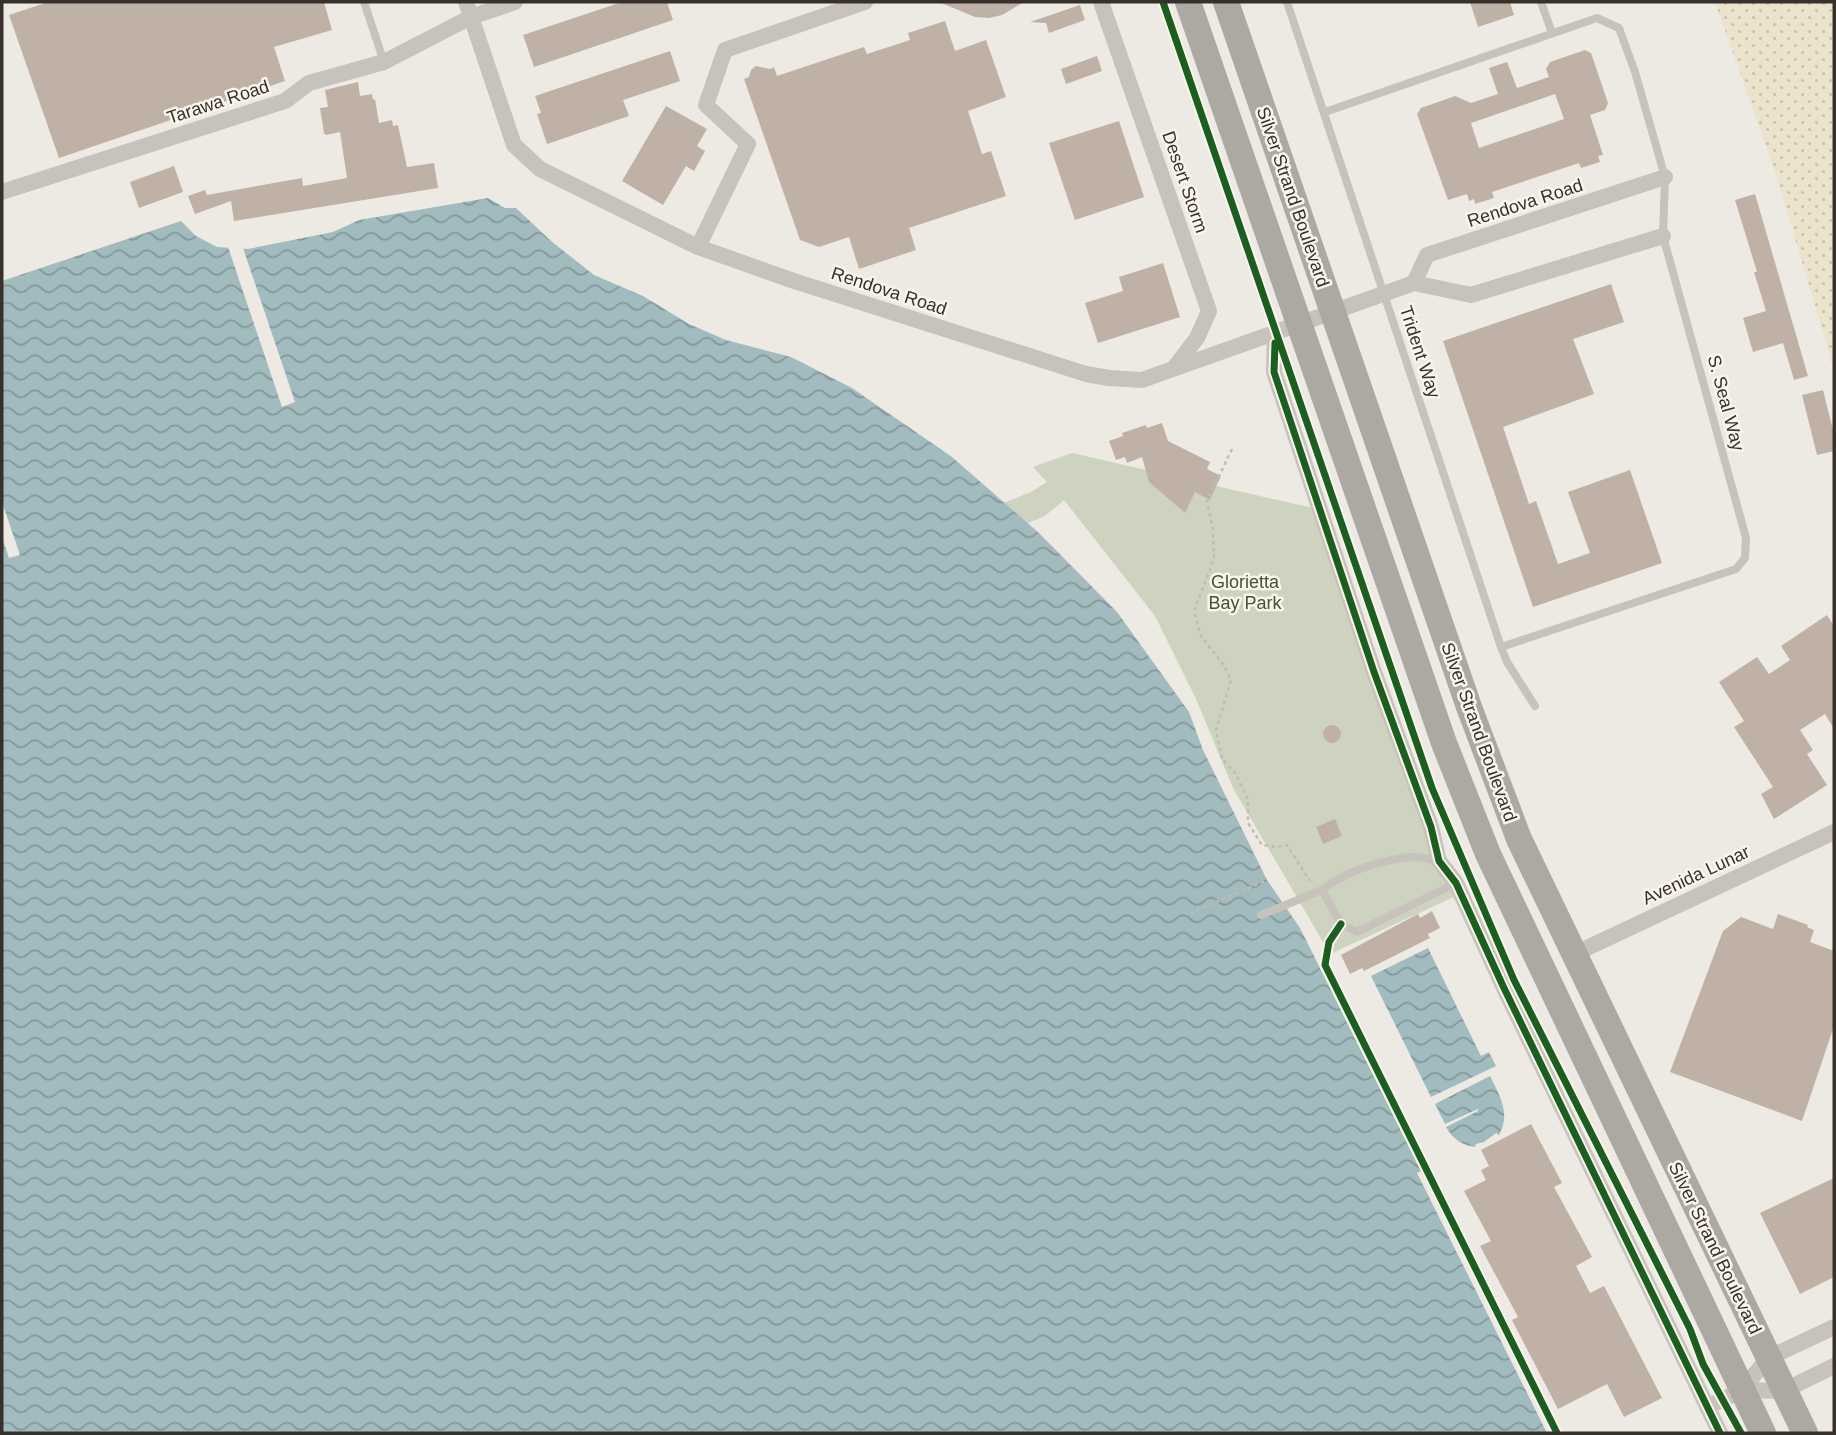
<svg xmlns="http://www.w3.org/2000/svg" width="1836" height="1435" font-family="Helvetica,sans-serif">
<style>
.sand{fill:url(#sand-dots)}
.park{fill:#cdd3bf}
.water{fill:url(#water-waves)}
.pier{fill:#edeae4}
.building{fill:#c0b1a7;fill-rule:evenodd}
.lines{fill:none;stroke-linecap:round;stroke-linejoin:round}
.path{stroke:#c0bbb5;stroke-width:2.5;stroke-dasharray:3.5 3.5;stroke-linecap:butt}
.service{stroke:#c7c2bc;stroke-width:8}
.minor{stroke:#c7c2bc;stroke-width:16}
.trunk{stroke:#aca8a2;stroke-width:26}
.cycleway-casing{stroke:#f9f5ec;stroke-width:11}
.cycleway{stroke:#1b5e20;stroke-width:7}
.labels{text-anchor:middle;dominant-baseline:central;stroke-width:5;stroke-linejoin:round;paint-order:stroke}
.street-label{font-size:18px;fill:#38302b;stroke:#f9f5ec}
.park-label{font-size:18px;fill:#435430;stroke:#f9f5ec}
</style>
<defs>
<pattern id="sand-dots" width="8" height="8" patternUnits="userSpaceOnUse" patternTransform="scale(1.75)"><rect width="8" height="8" fill="#ebe3cc"/><path d="M2 2h.1M6 6h.1" fill="none" stroke="#cac3af" stroke-width="1.8" stroke-linecap="round"/></pattern>
<pattern id="water-waves" width="16" height="10" patternUnits="userSpaceOnUse" patternTransform="scale(1.75)"><rect width="16" height="10" fill="#a1bbbe"/><path d="M0 5q4-4 8 0t8 0" fill="none" stroke="#84989b"/></pattern>
</defs>
<rect width="100%" height="100%" fill="#edeae4"/>
<path class="sand" d="M1715 2H1834V369L1776 175Z"/>
<path class="park" d="M1072 453 1313 508 1401 769 1454 897 1330 954 1233 788 1196 699 1155 616 1064 500 1045 516 943 558 934 531 1031 492 1047 482 1033 467Z"/>
<path class="water" d="M488 198 505 208H516L551 241 594 275 643 296 689 324 726 340 791 357 852 388 952 457 1039 533 1117 612 1189 712 1203 750 1267 880 1300 928 1421 1171 1417 1173 1547 1433H2V281L181 221 196 236 217 247 248 249 333 232 359 220Z
M1428 948 1481 1056 1489 1052 1496 1066 1431 1097 1371 976Z
M1490 1076C1500 1096 1511 1114 1499 1135L1496 1133 1484 1142 1476 1144 1475 1147C1461 1145 1453 1139 1446 1127L1478 1111V1109L1445 1124 1435 1104Z"/>
<path class="pier" d="M227 244 242 245 295 402 282 407Z
M2 502 20 555 9 558 2 537Z"/>
<path class="building" d="M48 2H324L332 30 274 47 285 81 59 158 9 15Z
M622 2H667L673 20 534 67 523 35Z
M939 2H1024L1002 15 989 18 975 17Z
M1470 2H1510L1514 15 1478 27Z
M1080 5 1085 20 1049 33 1046 23 1030 22Z
M945 21 955 51 986 40 1006 97 968 111 982 154 991 151 1006 196 909 228 916 250 859 269 849 237 819 247 800 240 744 79 749 77 751 70 756 66 770 69 774 67 777 76 864 47 867 54 910 40 908 33Z
M1585 50 1591 53 1608 103 1605 110 1590 115 1603 155 1598 156 1600 162 1581 168 1579 163 1492 192 1494 198 1475 204 1474 199 1469 201 1467 194 1448 200 1417 114 1421 108 1455 96 1471 103 1498 94 1489 68 1507 62 1517 88 1549 77 1546 69 1550 62ZM1555 94 1564 119 1479 148 1471 123Z
M670 51 680 81 623 100 629 116 547 144 537 114 541 113 535 96Z
M1097 56 1102 71 1066 84 1061 69Z
M358 82 360 96 372 94 373 100 375 99 379 123 392 120 393 126 398 125 407 167 434 163 438 188 234 221 231 201 195 214 188 196 205 190 207 195 302 178 303 186 347 178 340 132 326 135 324 133 320 108 328 107 325 90Z
M666 106 707 129 697 146 705 151 694 171 686 166 663 205 622 181Z
M1119 121 1144 197 1075 220 1049 143Z
M174 166 183 192 139 208 130 182Z
M1755 194 1808 376 1794 380 1783 343 1753 352 1743 318 1766 311 1754 272H1757L1735 200Z
M1163 263 1180 317 1098 343 1085 303 1123 291 1119 277Z
M1611 284 1624 322 1573 339 1594 394 1503 427 1529 504 1536 501 1558 564 1590 553 1568 492 1630 470 1662 563 1533 607 1443 341Z
M1823 390 1834 434V451L1817 455 1802 395Z
M1162 423 1168 441 1210 462 1207 469 1221 476 1210 500 1195 492 1185 513 1149 482 1142 457 1127 463 1125 457 1116 460 1109 441 1123 436 1122 433 1146 425 1147 428Z
M1827 615 1834 626V729L1825 714 1800 730 1813 750 1807 754 1827 785 1774 819 1761 794 1773 787 1734 727 1744 721 1719 682 1757 657 1769 674 1790 660 1781 646Z
M1323 734a9 9 0 1 1 18 0a9 9 0 1 1-18 0Z
M1335 819 1342 836 1323 844 1316 827Z
M1432 911 1440 928 1428 934 1430 938 1364 971 1362 968 1350 974 1341 955 1418 914 1420 918Z
M1778 914 1808 925 1807 927 1814 930 1810 942 1834 951V1026L1802 1121 1670 1072 1723 931 1741 917 1773 929Z
M1531 1124 1562 1183 1554 1187 1592 1257 1576 1266 1590 1293 1604 1286 1662 1398 1624 1417 1607 1384 1558 1409 1512 1320 1518 1317 1480 1246 1491 1241 1464 1191 1486 1180 1481 1170 1489 1166 1481 1150Z
M1834 1178V1277L1800 1294 1760 1213Z"/>
<g class="lines">
<path class="path" d="M1232 449 1207 501 1213 530 1214 559 1194 611 1201 636 1223 664 1231 680 1216 730 1222 759 1236 774 1248 800V823L1262 845 1277 847 1287 845 1310 881
M1190 913 1267 880"/>
<path class="service" d="M364 2 384 62
M1287 2 1501 647 1507 662 1535 706
M1541 2 1552 33
M1325 112 1597 18 1619 28 1635 72 1665 177 1663 236 1746 538 1745 558 1736 569 1501 647
M1439 861C1430 859 1420 857 1411 857 1381 860 1346 871 1322 890L1341 924 1357 932 1456 883
M1261 915 1322 890"/>
<path class="minor" d="M466 2 514 145 540 169 698 247 794 281 1086 374 1109 378 1142 380 1414 283
M1101 2 1209 311 1197 338 1174 368
M2 192 285 101 309 83 384 62 471 17 515 2
M1663 236 1471 295 1414 283 1427 255 1665 177
M698 247 748 144 706 105 725 50 865 2
M1275 332 1274 372 1374 672 1431 827 1439 861 1456 883 1503 986 1720 1433
M1574 954 1834 832
M1742 1390 1768 1358 1834 1327
M1707 1407 1742 1390 1783 1391 1834 1366"/>
<path class="trunk" d="M1188 2 1444 743 1488 854 1763 1433
M1226 2 1469 707 1519 839 1805 1433"/>
<g class="cycleway-casing">
<path id="cycleway" d="M1163 2 1432 788 1514 980 1690 1329 1703 1364 1741 1433
M1275 343 1274 372 1374 672 1431 827 1439 861 1456 883 1503 986 1720 1433
M1341 924 1329 942 1325 965 1557 1433"/>
</g>
<use href="#cycleway" class="cycleway"/>
</g>
<g class="labels">
<g class="street-label">
<text transform="translate(218 102) rotate(-18)">Tarawa Road</text>
<text transform="translate(1185 182) rotate(71)">Desert Storm</text>
<text transform="translate(1293 197) rotate(71)">Silver Strand Boulevard</text>
<text transform="translate(1525 203) rotate(-18)">Rendova Road</text>
<text transform="translate(889 291) rotate(18)">Rendova Road</text>
<text transform="translate(1420 352) rotate(72)">Trident Way</text>
<text transform="translate(1726 403) rotate(75)">S. Seal Way</text>
<text transform="translate(1479 732) rotate(70)">Silver Strand Boulevard</text>
<text transform="translate(1696 875) rotate(-25)">Avenida Lunar</text>
<text transform="translate(1715 1248) rotate(64)">Silver Strand Boulevard</text>
</g>
<g class="park-label">
<text x="1245" y="582">Glorietta<tspan x="1245" dy="21">Bay Park</tspan></text>
</g>
</g>
<rect width="1836" height="1435" fill="none" stroke="#38302b" stroke-width="7"/>
</svg>
